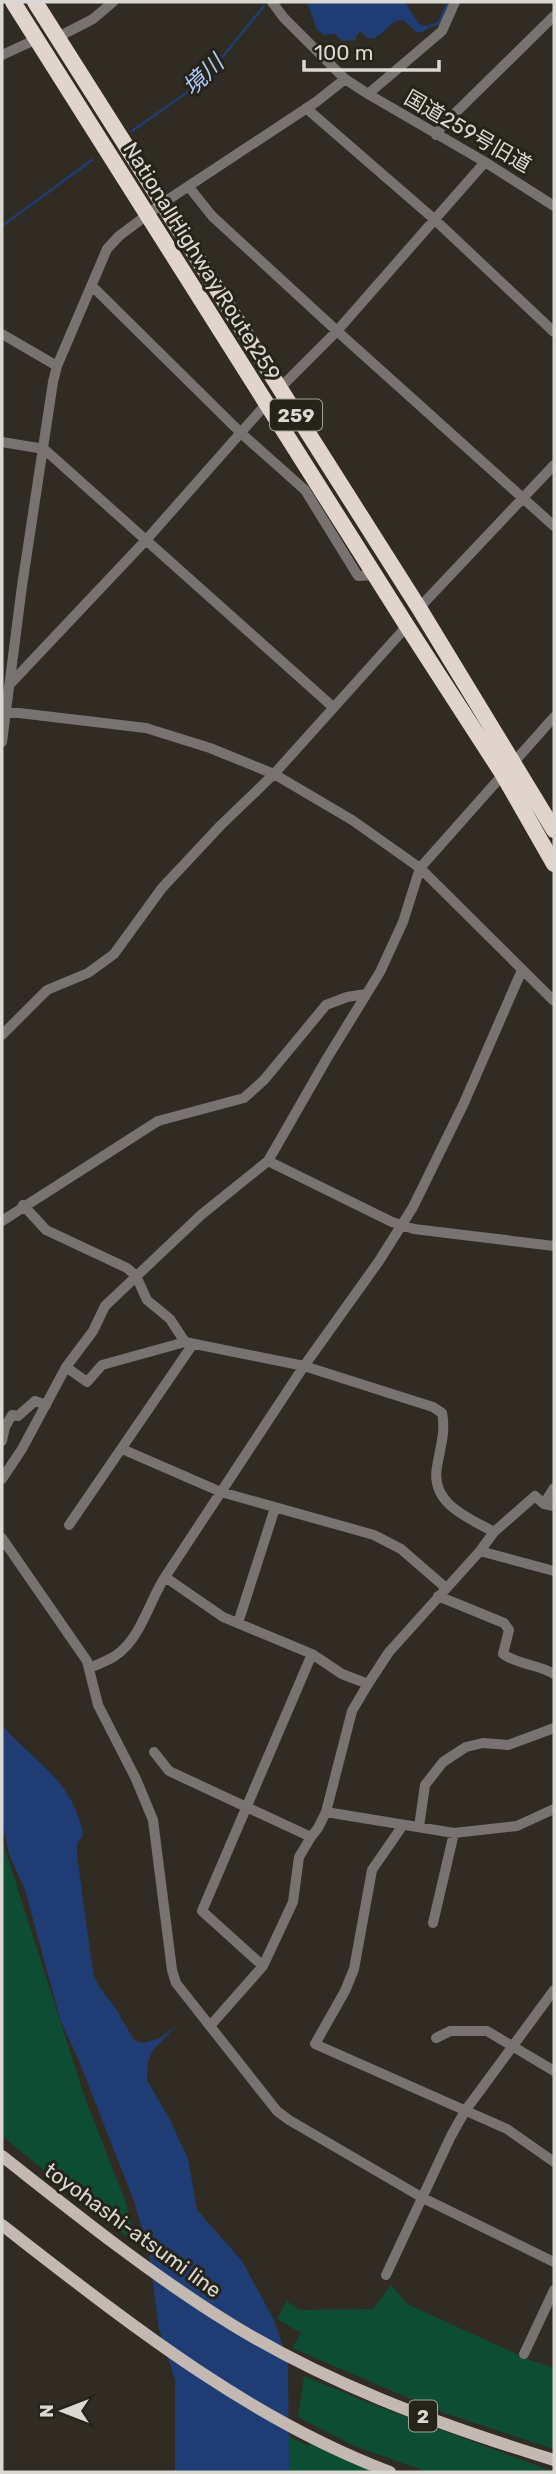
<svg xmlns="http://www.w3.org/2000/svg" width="556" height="2474" font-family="Rubik,'Noto Sans JP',sans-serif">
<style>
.green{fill:#0c4d34}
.water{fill:#1f3d74}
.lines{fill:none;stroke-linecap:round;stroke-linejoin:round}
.stream{stroke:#1f3d74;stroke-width:2.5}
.minor{stroke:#787370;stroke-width:10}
.major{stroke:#c3b9b2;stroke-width:12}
.highway{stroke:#e1d4cd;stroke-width:16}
.labels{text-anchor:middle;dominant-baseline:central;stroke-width:6;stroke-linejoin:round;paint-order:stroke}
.shield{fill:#262319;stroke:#a4a29a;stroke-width:2}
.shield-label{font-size:19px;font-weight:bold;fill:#dad8d2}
.street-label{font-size:21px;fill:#dad8d2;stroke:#262319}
.water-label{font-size:23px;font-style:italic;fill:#adcafd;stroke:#262319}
</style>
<rect width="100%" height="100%" fill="#302c23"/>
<path class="green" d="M2 1840 85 2098 126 2203 136 2244 2 2136Z
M391 2285 407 2304 530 2360 554 2368V2449L444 2413 292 2348 301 2333 277 2319 287 2301 299 2310 373 2309Z
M304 2376 369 2403 554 2472H428L354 2446 298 2417Z
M289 2436 307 2446 314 2443 372 2472H175Z"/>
<path class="water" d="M307 2H405L419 24 429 27 423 32H417L403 20C385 21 385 40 367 38L361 31 356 36V40L342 41 335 34 324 35 317 30Z
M2 1725C35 1764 73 1779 83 1835L77 1844V1855L90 1951 94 1977 99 1986 116 2009 134 2040 142 2043 158 2039 176 2026 152 2051 148 2062 147 2080 170 2120 188 2159 197 2210 242 2261 274 2320 288 2362 289 2472H175V2380L159 2329 149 2253 134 2201 77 2056 61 2022 25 1890 9 1854 2 1823Z"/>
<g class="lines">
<path class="stream" d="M428 27 439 23 448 2
M132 131 202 82 264 6
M2 226 92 160"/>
<path class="minor" d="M272 2 284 18 345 79 368 94 485 162 554 206
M58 37 93 19 113 2
M2 55 37 39
M368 94 442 31 455 2
M306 108 434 219 554 332
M436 135 442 126 554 16
M189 187 212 216 337 331 554 526
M92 286 242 434 305 490 358 576 375 575
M2 334 57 366
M279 389 337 331 485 162
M2 442 44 449 333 707
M419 608 554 465
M11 683 147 539 267 403
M2 711 146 728 210 748 274 774 352 820 420 868 554 1001
M2 742 22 586 53 382 57 366 107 249 119 236 163 203 316 102 345 79
M2 1035 47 990 88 973 114 954 162 888 221 825 274 774 407 626
M268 1161 392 1222 414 1229 554 1246
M23 1205 46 1230 127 1268 136 1276 147 1300 170 1319 185 1342
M2 1221 158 1121 244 1098 264 1080 326 1005 347 997 366 994
M66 1367 93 1331 105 1306 201 1215 268 1161 326 1060 380 972 403 922 420 868 554 717
M2 1441 5 1427 12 1415 18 1416 35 1401 46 1405
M122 1449 221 1492 374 1535 401 1549 446 1588
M2 1479 22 1449 66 1367 87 1382 102 1365 185 1342 304 1366 433 1407 442 1413C446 1432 440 1448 437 1467 430 1504 469 1518 494 1532
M544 1504 554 1488
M69 1525 193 1344
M2 1538 87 1661 98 1705 136 1779 153 1820 172 1970 176 1983 277 2111 289 2120 423 2198 554 2262
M480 1551 554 1571
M165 1577 223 1617 312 1654 342 1674 368 1684
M438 1596 504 1623 509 1630 503 1654C518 1665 538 1664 554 1674
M238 1623 275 1508
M90 1668C98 1664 107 1661 115 1656 141 1639 149 1601 165 1577L304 1366 379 1261 413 1207 464 1103 522 970
M154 1752 169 1771 311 1837
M326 1812 454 1833 517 1826 554 1809
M403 1825 372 1870 354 1969 345 1991 315 2044 507 2129 554 2162
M419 1827 425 1785 443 1762 466 1747 483 1743 508 1745 554 1728
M433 1923 454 1833
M263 1966 202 1911 312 1654
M210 2026 263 1966 293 1902 299 1857 311 1837 318 1828 326 1812 352 1711 368 1684 389 1652 480 1551 494 1532 535 1496 544 1504 554 1506
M436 2038 450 2031H487L554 2071
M386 2275 451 2136 465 2111 554 1990
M524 2354 554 2290"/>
<path class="major" d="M2 2156C72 2211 140 2266 215 2314 319 2381 436 2424 554 2460
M2 2225C122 2318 246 2418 390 2472"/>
<path class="highway" d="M13 2 407 626 502 773 554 864
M35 2 419 608 554 830"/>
</g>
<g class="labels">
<g class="shield">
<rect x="270" y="399.5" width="52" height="31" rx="5"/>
<rect x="409" y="2400.5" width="28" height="31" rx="5"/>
</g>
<g class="shield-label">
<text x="296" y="415">259</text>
<text x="423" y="2416">2</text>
</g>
<g class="street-label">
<text transform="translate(468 131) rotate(30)">国道259号旧道</text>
<text transform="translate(202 261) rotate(58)">National Highway Route 259</text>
<text transform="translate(133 2230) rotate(36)">toyohashi-atsumi line</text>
</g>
<g class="water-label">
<text transform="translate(203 75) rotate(-44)">境川</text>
</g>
</g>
<rect width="556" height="2474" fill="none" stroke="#dad8d2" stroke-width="7"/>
<g transform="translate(63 2411) rotate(270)" stroke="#262319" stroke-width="5" paint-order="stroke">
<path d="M0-5L12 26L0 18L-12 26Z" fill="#dad8d2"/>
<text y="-10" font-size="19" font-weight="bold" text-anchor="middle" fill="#dad8d2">N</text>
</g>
<path d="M304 60v10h135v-10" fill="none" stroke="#dad8d2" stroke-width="3.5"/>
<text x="314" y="60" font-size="21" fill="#dad8d2" stroke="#262319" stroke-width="5" paint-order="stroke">100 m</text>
</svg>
